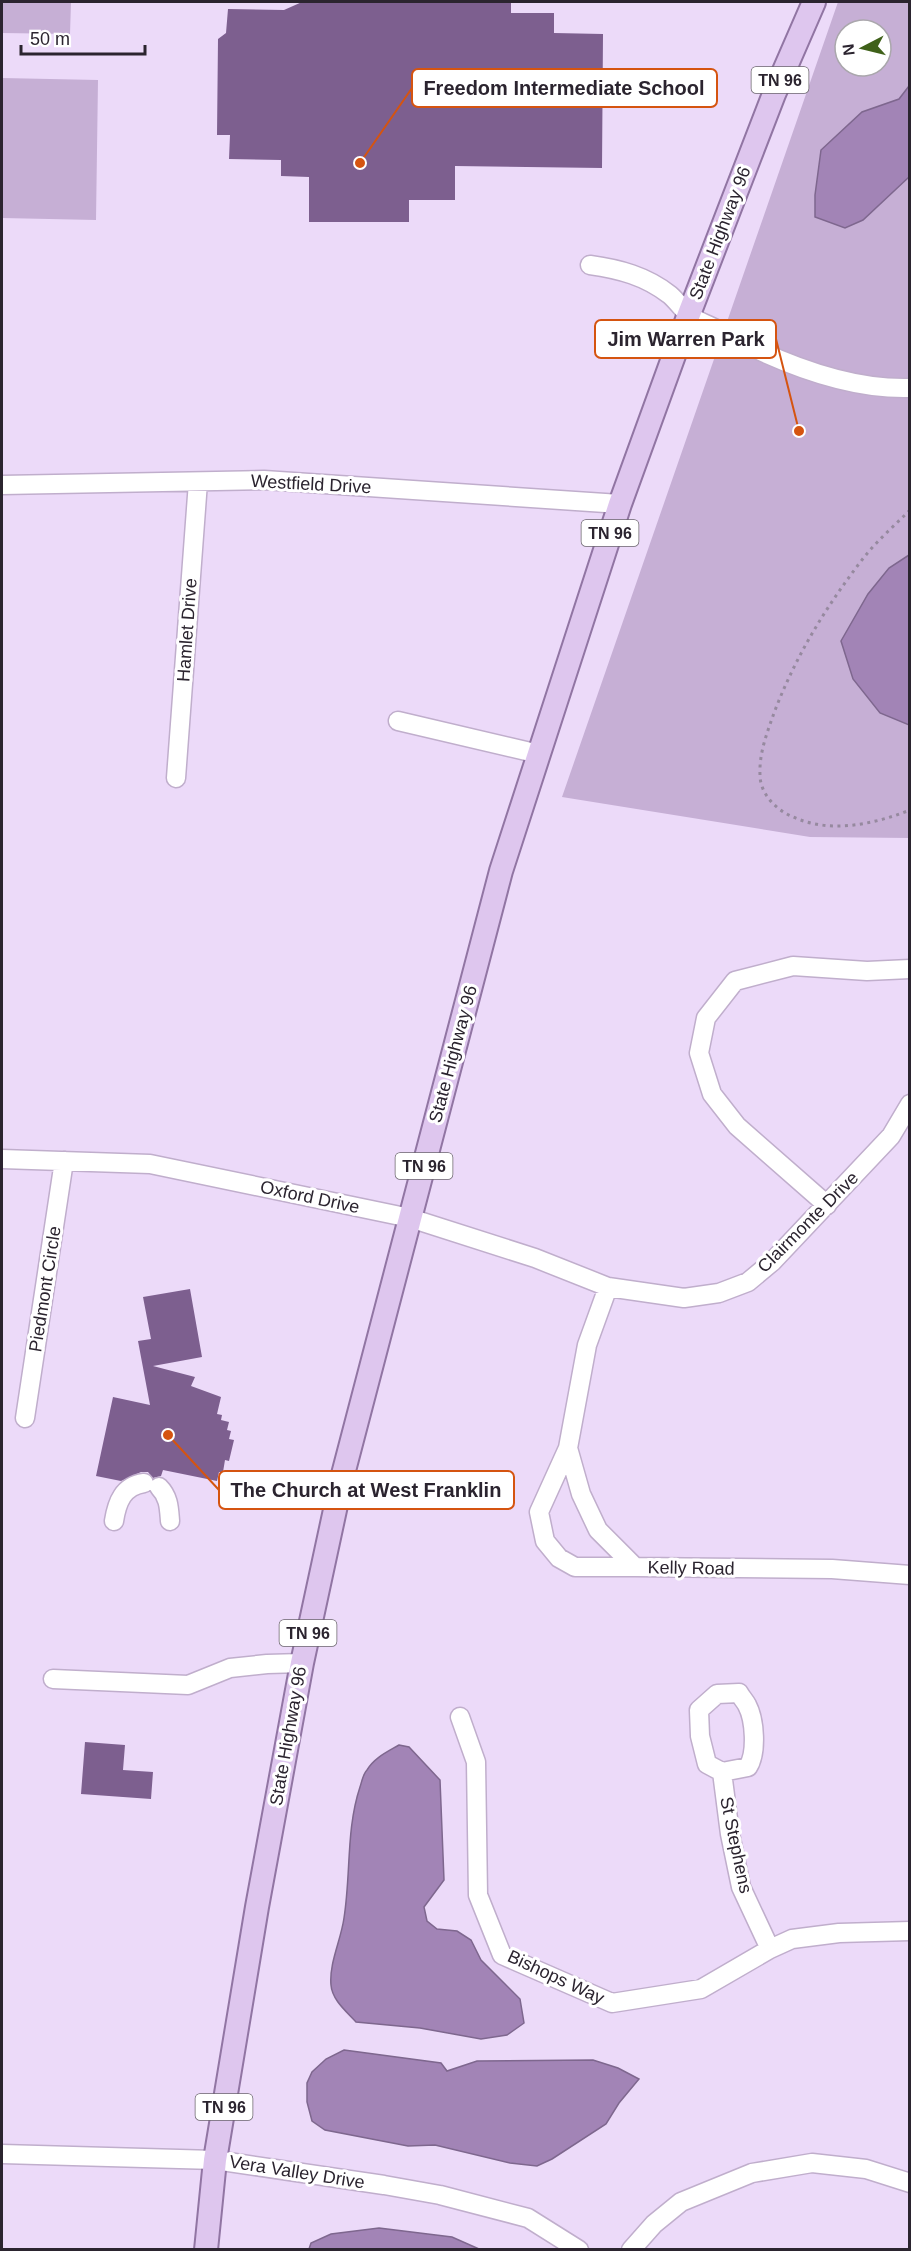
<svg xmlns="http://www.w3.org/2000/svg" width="911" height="2251" font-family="Arial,sans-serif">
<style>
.green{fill:#c6afd5;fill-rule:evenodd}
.water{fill:#a284b6;stroke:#7e678e;stroke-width:1.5}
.building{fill:#7d5f8f}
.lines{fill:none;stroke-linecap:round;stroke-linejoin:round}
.minor-casing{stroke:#c0aecc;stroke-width:21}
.major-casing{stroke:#9175a3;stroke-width:26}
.path{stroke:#96899f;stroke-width:3;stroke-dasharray:3 4.5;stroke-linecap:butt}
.minor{stroke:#fff;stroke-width:18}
.major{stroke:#dec6ee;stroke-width:22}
.labels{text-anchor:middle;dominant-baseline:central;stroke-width:6;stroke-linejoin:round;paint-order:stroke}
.shield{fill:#fff;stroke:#6b666d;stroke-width:1.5}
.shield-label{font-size:16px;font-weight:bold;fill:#2b242f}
.street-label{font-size:18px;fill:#2b242f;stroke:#fff}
.leader{fill:none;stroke:#d55410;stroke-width:2}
.callout-dot{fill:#d55410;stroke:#fff;stroke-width:2}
.callout{fill:#fff;stroke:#d55410;stroke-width:2}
.callout-label{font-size:20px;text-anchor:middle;font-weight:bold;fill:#2b242f}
</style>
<rect width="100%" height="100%" fill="#ecdaf9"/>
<path class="green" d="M2 2H71L70 34 2 33Z
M838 2H909V838L810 837 562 797ZM845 30H881V66H845Z
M2 78 98 80 96 220 2 218Z"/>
<path class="water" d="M909 86V177L863 220 845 228 815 217V195L821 150 862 112 899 99Z
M909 555V725L880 713 853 679 841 641 868 594 889 568Z
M399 1745 409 1747 440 1780 444 1880 424 1907 427 1921 437 1929 457 1931 471 1940 481 1960 520 1999 524 2023 507 2035 481 2039 420 2028 356 2022C347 2012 332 2000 331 1985 329 1963 341 1940 344 1918 351 1874 346 1829 360 1787 362 1781 363 1774 367 1770 374 1758 387 1752 399 1745Z
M344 2050 441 2063 447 2071 477 2061 593 2060 618 2068 639 2079 619 2103 606 2124 552 2159 537 2166 510 2163 435 2145 408 2146 325 2130 312 2121 307 2102V2083L312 2072 326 2059Z
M379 2228 452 2237 479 2249H309L311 2243 331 2234Z"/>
<path class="building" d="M302 2 511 3V13H554V33L603 34 602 168 455 166V200H409V222H309V177L281 176V160L229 159 230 135H217L218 39 226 33 228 9 284 10Z
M190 1289 202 1357 153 1366 195 1377 191 1386 221 1397 217 1414 222 1415 221 1420 229 1422 227 1430 231 1431 229 1439 234 1440 229 1461 225 1460 223 1472H219L217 1481 163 1470 161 1476 153 1478 148 1472H141L121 1481 96 1476 113 1397 150 1405 138 1341 151 1339 143 1297Z
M85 1742 125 1745 123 1770 153 1772 151 1799 81 1794Z"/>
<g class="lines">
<g class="minor-casing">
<path id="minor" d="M590 265C619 269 646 276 670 295 677 301 682 309 689 315 699 322 711 326 722 332 778 362 845 390 910 388
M2 485 264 480 620 504
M398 721 539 754
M176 778 198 482
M2 1159 150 1164 410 1218 535 1258 608 1287 684 1298 719 1293 748 1282 772 1262 891 1136 910 1104
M827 1205 737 1126 712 1094 699 1053 706 1018 735 981 793 966 867 971 910 969
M608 1287 587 1345 568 1448 581 1494 598 1530 635 1567 832 1569 910 1575
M25 1418 64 1161
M568 1448 539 1512 545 1541 559 1558 575 1567H635
M159 1487C169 1497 169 1508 170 1521
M114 1521C117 1502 123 1486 144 1483
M53 1679 188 1685 230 1668 267 1664 302 1663
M460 1717 476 1762 478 1895 502 1955 612 2003 701 1989 770 1949 792 1939 839 1933 910 1931
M722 1772 748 1767C757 1753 755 1720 747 1705 745 1701 741 1697 739 1693L717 1694 699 1710 700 1736 707 1764 722 1772 730 1834 741 1887 770 1949
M2 2154 215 2160 384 2185 440 2195 528 2218 579 2250
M631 2250 654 2224 681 2202 752 2173 812 2163 866 2169 910 2183"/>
</g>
<g class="major-casing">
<path id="major" d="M206 2250 215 2160 257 1907 302 1663 341 1482 501 871 620 504 689 314 774 94 814 2"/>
</g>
<path class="path" d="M910 510C895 525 878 540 865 556 827 605 796 655 774 713 767 733 759 753 760 775 760 793 775 809 791 816 828 834 872 825 910 810"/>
<use href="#minor" class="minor"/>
<use href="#major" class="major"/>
</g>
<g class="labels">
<g class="shield">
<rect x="751.5" y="67" width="57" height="26" rx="4.5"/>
<rect x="581.5" y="520" width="57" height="26" rx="4.5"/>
<rect x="395.5" y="1153" width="57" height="26" rx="4.5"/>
<rect x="279.5" y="1620" width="57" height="26" rx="4.5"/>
<rect x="195.5" y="2094" width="57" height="26" rx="4.5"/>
</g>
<g class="shield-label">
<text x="780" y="80">TN 96</text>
<text x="610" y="533">TN 96</text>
<text x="424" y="1166">TN 96</text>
<text x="308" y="1633">TN 96</text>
<text x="224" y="2107">TN 96</text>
</g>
<g class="street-label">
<text transform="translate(720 233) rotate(-69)">State Highway 96</text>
<text transform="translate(311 484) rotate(3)">Westfield Drive</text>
<text transform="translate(187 630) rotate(-86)">Hamlet Drive</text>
<text transform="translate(453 1054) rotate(-75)">State Highway 96</text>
<text transform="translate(310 1197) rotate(12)">Oxford Drive</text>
<text transform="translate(808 1222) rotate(-45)">Clairmonte Drive</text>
<text transform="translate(45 1289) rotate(-81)">Piedmont Circle</text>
<text transform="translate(691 1568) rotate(1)">Kelly Road</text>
<text transform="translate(288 1736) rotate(-80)">State Highway 96</text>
<text transform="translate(736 1845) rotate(78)">St Stephens</text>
<text transform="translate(556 1977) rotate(25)">Bishops Way</text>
<text transform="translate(297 2172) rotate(9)">Vera Valley Drive</text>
</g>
</g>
<path class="leader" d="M360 163L412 88M799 431L776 339M168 1435L219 1490"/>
<g class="callout-dot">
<circle cx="360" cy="163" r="6"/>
<circle cx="799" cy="431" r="6"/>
<circle cx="168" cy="1435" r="6"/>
</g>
<g class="callout">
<rect x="412" y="69" width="305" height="38" rx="6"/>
<rect x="595" y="320" width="181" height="38" rx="6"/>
<rect x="219" y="1471" width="295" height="38" rx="6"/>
</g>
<g class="callout-label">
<text x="564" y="95">Freedom Intermediate School</text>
<text x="686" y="346">Jim Warren Park</text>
<text x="366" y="1497">The Church at West Franklin</text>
</g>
<rect width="911" height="2251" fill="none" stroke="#2b242f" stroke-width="6"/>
<g transform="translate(863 48) rotate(263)"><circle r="28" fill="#ffffff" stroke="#aaa7ac" stroke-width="1.5"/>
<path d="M0-4.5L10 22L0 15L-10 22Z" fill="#3f6119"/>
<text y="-9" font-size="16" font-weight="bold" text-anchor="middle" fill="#2b242f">N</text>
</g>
<path d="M21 45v9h124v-9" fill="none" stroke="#2b242f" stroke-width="3"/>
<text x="30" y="45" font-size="18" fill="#2b242f" stroke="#ffffff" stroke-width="4.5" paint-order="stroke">50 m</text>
</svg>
